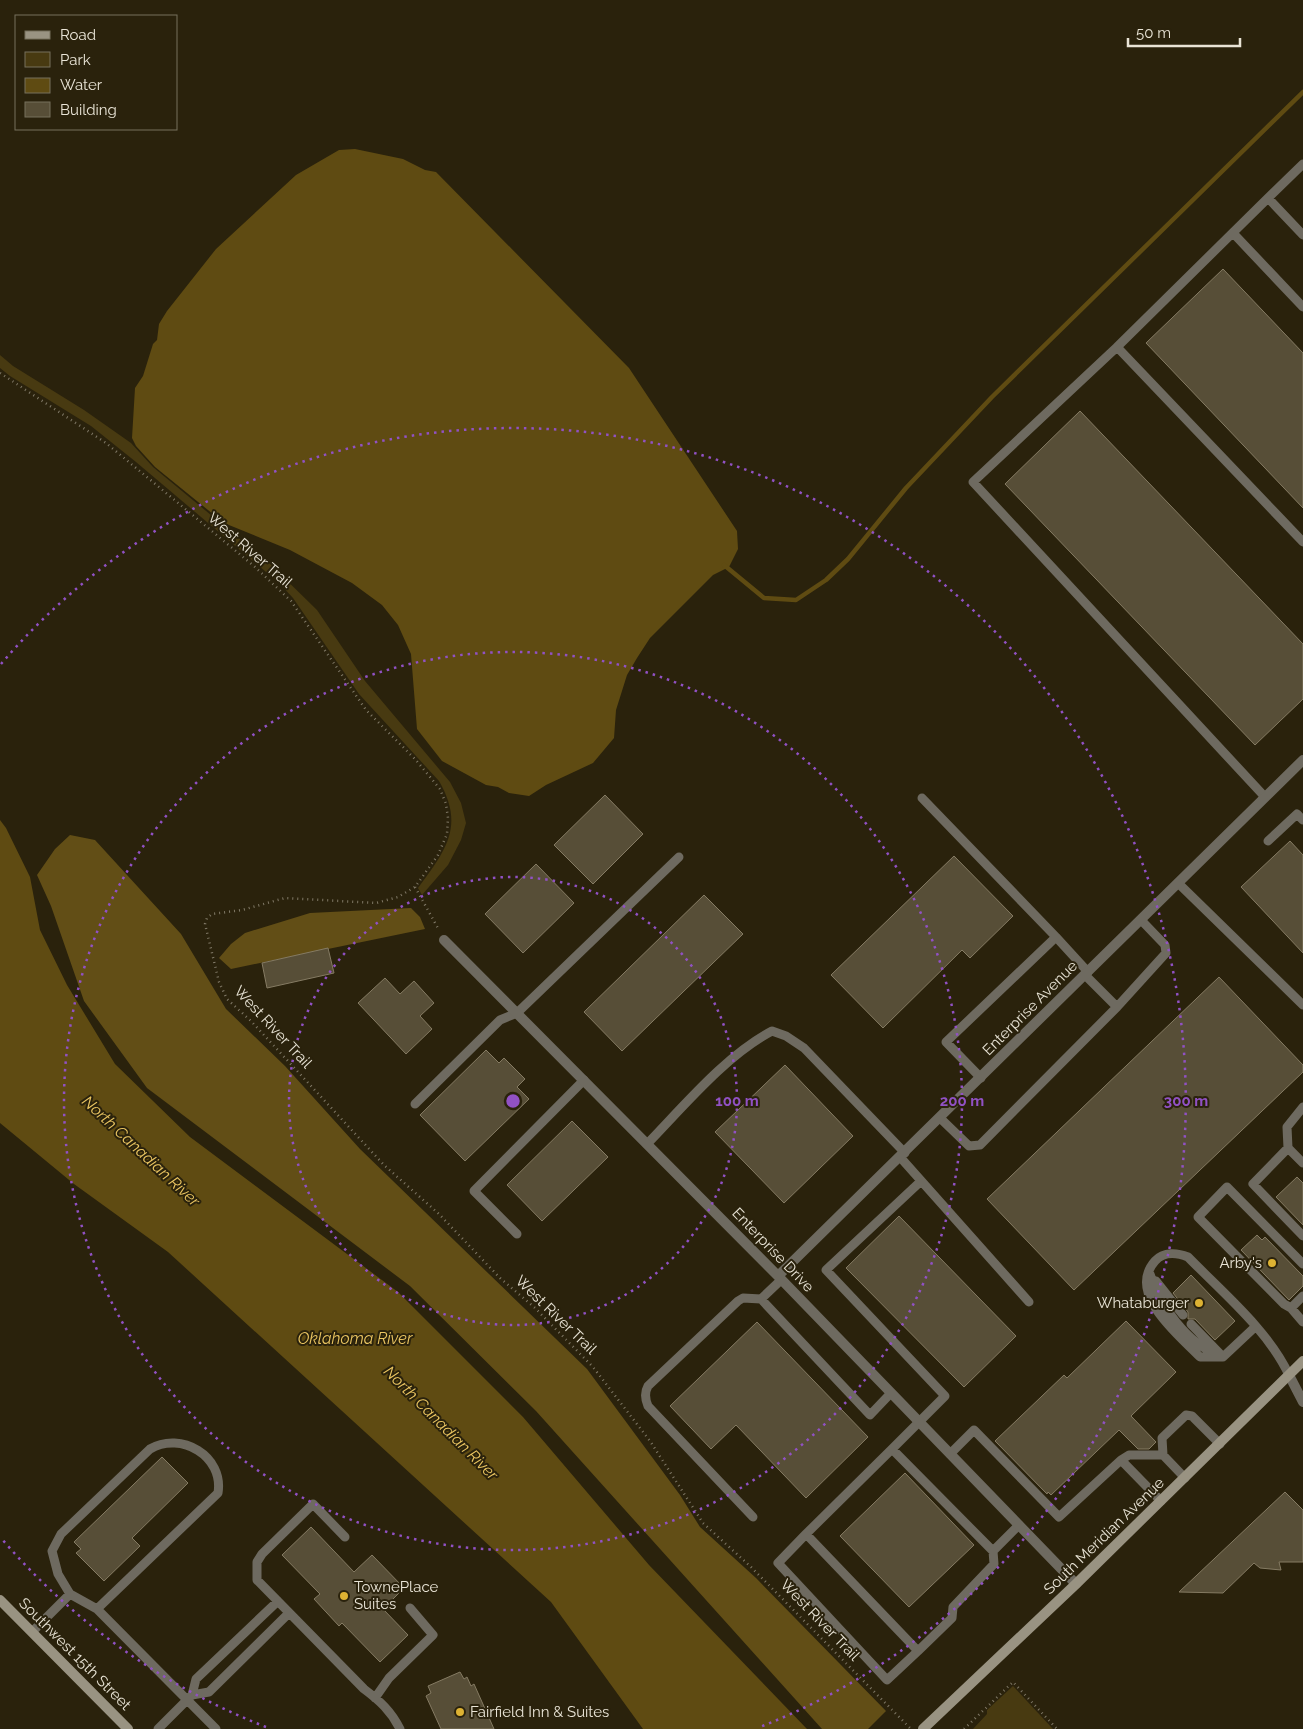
<svg xmlns="http://www.w3.org/2000/svg" width="1303" height="1729" font-family="Raleway,sans-serif">
<style>
.green{fill:#483a11}
.forest{fill:#624e16}
.water{fill:#5f4b12}
.lines{fill:none;stroke-linecap:round;stroke-linejoin:round}
.stream{stroke:#5f4b12;stroke-width:4.5}
.building{fill:#574e37;stroke:#857b63}
.path{stroke:#807967;stroke-width:2.5;stroke-dasharray:1 4;stroke-linecap:butt}
.lane{stroke:#6e6a60;stroke-width:9}
.street{stroke:#6e6a60;stroke-width:10}
.secondary{stroke:#999382;stroke-width:10}
.ring{fill:none;stroke:#9151c4;stroke-width:2.5;stroke-dasharray:2.5 5}
.poi-dot{fill:#ddb233;stroke:#2a220c;stroke-width:2}
.labels{text-anchor:middle;dominant-baseline:central;stroke-width:4;stroke-linejoin:round;paint-order:stroke}
.street-label{font-size:15px;fill:#e9e4d6;stroke:#2a220c}
.poi-label{font-size:15px;fill:#e9e4d6;stroke:#2a220c;text-anchor:end}
.water-label{font-size:16px;font-style:italic;fill:#eac561;stroke:#2a220c}
.centre{fill:#9151c4;stroke:#2a220c;stroke-width:2.5}
.ring-label{font-size:15px;text-anchor:middle;font-weight:bold;fill:#9151c4;stroke:#2a220c;stroke-width:4;stroke-linejoin:round;paint-order:stroke}
</style>
<rect width="100%" height="100%" fill="#2a220c"/>
<path class="green" d="M0 355 13 366 84 410 131 443 153 467 270 564 317 610 365 681 450 782 461 803 466 823 461 840 448 865 422 895 418 888C446 850 465 826 439 781L359 694 293 598 279 583 136 462 91 426 10 376 0 368Z
M1013 1686 1053 1729H973L987 1714V1710Z"/>
<path class="forest" d="M70 835 95 840 181 934 226 1009 285 1066 360 1149 587 1369 680 1495 700 1527 756 1578 886 1711 868 1729H822L536 1411 410 1286 147 1088 84 1001 51 906 37 875 55 849Z
M411 908 420 917 425 929 231 969 219 958 231 944 245 933 310 913Z"/>
<path class="water" d="M355 149 403 159 425 170 436 172 629 368 737 531 738 549 729 567 713 575 650 638 637 658 627 675 616 710 614 738 593 763 546 785 529 796 509 793 498 787 486 785 442 761 417 729 411 654 398 625 382 605 352 583 290 550 224 523 155 467 136 446 132 438 135 388 143 376 153 344 157 340 159 324 167 311 216 249 296 175 339 150Z
M0 820 6 828 30 877 40 930 67 985 115 1064 190 1137 398 1292 523 1417 649 1565 807 1729H643L551 1602 168 1252 74 1184 0 1123Z"/>
<g class="lines">
<path class="stream" d="M724 565 764 598 796 600 826 580 848 559 906 488 992 397 1303 92"/>
</g>
<path class="building" d="M1223 269 1303 353V508L1146 343Z
M1080 411 1303 644V699L1255 745 1005 484Z
M605 795 643 834 593 884 554 845Z
M1290 841 1303 855V953L1241 887Z
M954 856 1013 916 970 958 962 950 883 1028 831 975Z
M536 864 574 903 523 953 485 914Z
M704 895 743 934 622 1051 584 1012Z
M328 948 334 973 267 988 262 963Z
M1219 977 1303 1065V1072L1074 1290 987 1199Z
M385 978 400 994 414 981 434 1003 420 1016 432 1029 406 1054 358 1003Z
M486 1050 499 1063 504 1058 525 1079 517 1087 529 1099 465 1161 420 1115Z
M785 1065 853 1136 784 1203 715 1132Z
M572 1121 608 1157 542 1221 507 1185Z
M1297 1177 1303 1183V1225L1276 1197Z
M899 1216 1016 1336 964 1387 846 1268Z
M1257 1235 1262 1240 1265 1237 1303 1276V1286L1289 1300 1241 1250Z
M1191 1275 1235 1321 1215 1340 1195 1319H1188V1312L1173 1293Z
M1126 1321 1176 1372 1131 1416 1156 1442 1149 1449H1138L1119 1430 1051 1495 1048 1492 1047 1494 995 1441 1064 1375 1067 1378Z
M757 1322 868 1437 806 1498 736 1425 711 1449 670 1406Z
M162 1457 188 1483 132 1538 140 1546 104 1581 76 1553 81 1549 74 1542Z
M905 1473 974 1545 909 1607 840 1536Z
M1285 1492 1303 1510V1562H1279L1281 1570 1260 1568 1254 1563 1223 1593 1179 1592Z
M311 1527 354 1572 372 1555 404 1588 383 1609 408 1635 380 1662 342 1623 339 1626 314 1599 320 1594 282 1555Z
M460 1672 464 1679 467 1677 471 1686 474 1684 494 1729H441L426 1696 431 1693 428 1686Z"/>
<g class="lines">
<path class="path" d="M0 373 106 443 255 567 291 601 366 710 415 759 440 789 446 804 448 818 447 834 438 855 415 887 398 897 376 903 285 898 242 910 212 914 207 918 205 924 219 982 227 999 251 1021 384 1165 439 1214 500 1278 535 1308 593 1367 650 1441 703 1523 750 1566 910 1728
M415 887 439 930
M964 1729 1013 1682 1057 1729"/>
<path class="lane" d="M1268 198 1303 164
M1233 233 1303 307
M1303 235 1268 198 1117 347 1303 542
M1117 347 973 482 1265 797
M922 798 1056 937
M1268 841 1297 814 1303 820
M1178 883 1303 1005
M1117 1007 1166 953 1165 945 1141 920
M981 1078 946 1042 1056 937 1088 972
M415 1104 500 1020 517 1013 679 857
M940 1118 969 1146 980 1145 1117 1007 1085 975
M647 1144C683 1107 726 1055 772 1031L786 1036 804 1048 905 1153
M1288 1148 1287 1127 1303 1107
M900 1157 1029 1302
M1303 1163 1288 1148 1253 1184 1303 1236
M920 1182 826 1270 945 1396 892 1449 993 1551 1019 1525
M517 1234 474 1191 584 1080
M1303 1264 1227 1187 1198 1217 1284 1304 1291 1308 1303 1322
M1150 1274C1160 1306 1187 1343 1218 1355
M1156 1281 1183 1315
M761 1299 781 1280
M1291 1308 1303 1296
M1191 1324 1221 1355
M1255 1327 1223 1357H1200C1179 1335 1126 1294 1155 1261 1164 1251 1178 1253 1188 1257 1222 1292 1268 1330 1289 1375
M892 1449 806 1534 918 1651 952 1618 953 1607 994 1564 993 1551
M950 1454 974 1430 1059 1517 1121 1460 1161 1501
M1163 1455 1162 1438 1186 1415 1192 1416 1220 1444
M1121 1460 1129 1455H1163L1185 1478
M753 1517 648 1406C645 1399 644 1393 648 1386L738 1301 743 1298 761 1299 870 1415 891 1393
M806 1534 778 1563 887 1680 918 1651
M345 1537 313 1504 262 1554 257 1562V1580L364 1689C380 1701 391 1711 400 1729
M97 1609 218 1493C224 1456 181 1431 150 1449L61 1534 52 1551 58 1574 70 1594 97 1609 216 1729
M32 1632 70 1594
M192 1695 209 1692 289 1613
M375 1698 389 1678 433 1635 410 1608
M158 1729 192 1695 196 1679 278 1601"/>
<path class="street" d="M444 940 778 1276 1076 1584
M778 1276 1303 760
M1289 1375 1303 1402"/>
<path class="secondary" d="M0 1600 128 1729
M923 1729 1076 1584 1303 1361"/>
</g>
<g class="ring">
<circle cx="513" cy="1101" r="224"/>
<circle cx="513" cy="1101" r="449"/>
<path d="M266 1727A673 673 0 0 1 1 1538M1 664A673 673 0 1 1 760 1727"/>
</g>
<g class="poi-dot">
<circle cx="1272" cy="1263" r="5"/>
<circle cx="1199" cy="1303" r="5"/>
<circle cx="344" cy="1596" r="5"/>
<circle cx="460" cy="1712" r="5"/>
</g>
<g class="labels">
<g class="street-label">
<text transform="translate(250 550) rotate(41)">West River Trail</text>
<text transform="translate(1030 1008) rotate(-45)">Enterprise Avenue</text>
<text transform="translate(273 1027) rotate(47)">West River Trail</text>
<text transform="translate(773 1250) rotate(46)">Enterprise Drive</text>
<text transform="translate(556 1315) rotate(44)">West River Trail</text>
<text transform="translate(1104 1536) rotate(-44)">South Meridian Avenue</text>
<text transform="translate(820 1620) rotate(46)">West River Trail</text>
<text transform="translate(75 1654) rotate(45)">Southwest 15th Street</text>
</g>
<g class="poi-label">
<text x="1262" y="1263">Arby's</text>
<text x="1189" y="1303">Whataburger</text>
<text x="354" y="1587" text-anchor="start">TownePlace<tspan x="354" dy="17">Suites</tspan></text>
<text x="470" y="1712" text-anchor="start">Fairfield Inn &amp; Suites</text>
</g>
<g class="water-label">
<text transform="translate(141 1151) rotate(43)">North Canadian River</text>
<text x="355" y="1338">Oklahoma River</text>
<text transform="translate(441 1423) rotate(45)">North Canadian River</text>
</g>
</g>
<circle cx="513" cy="1101" r="8" class="centre"/>
<g class="ring-label">
<text x="737" y="1106">100 m</text>
<text x="962" y="1106">200 m</text>
<text x="1186" y="1106">300 m</text>
</g>
<rect x="15" y="15" width="162" height="115" fill="#2a220c" stroke="#76705d"/>
<rect x="25" y="31" width="25" height="8" fill="#999382" stroke="#76705d"/>
<text x="60" y="40" font-size="15" fill="#e9e4d6">Road</text>
<rect x="25" y="52" width="25" height="15" fill="#483a11" stroke="#76705d"/>
<text x="60" y="65" font-size="15" fill="#e9e4d6">Park</text>
<rect x="25" y="78" width="25" height="15" fill="#5f4b12" stroke="#76705d"/>
<text x="60" y="90" font-size="15" fill="#e9e4d6">Water</text>
<rect x="25" y="102" width="25" height="15" fill="#574e37" stroke="#76705d"/>
<text x="60" y="115" font-size="15" fill="#e9e4d6">Building</text>
<path d="M1128 38v8h112v-8" fill="none" stroke="#e9e4d6" stroke-width="2.5"/>
<text x="1136" y="38" font-size="15" fill="#e9e4d6" stroke="#2a220c" stroke-width="4" paint-order="stroke">50 m</text>
</svg>
